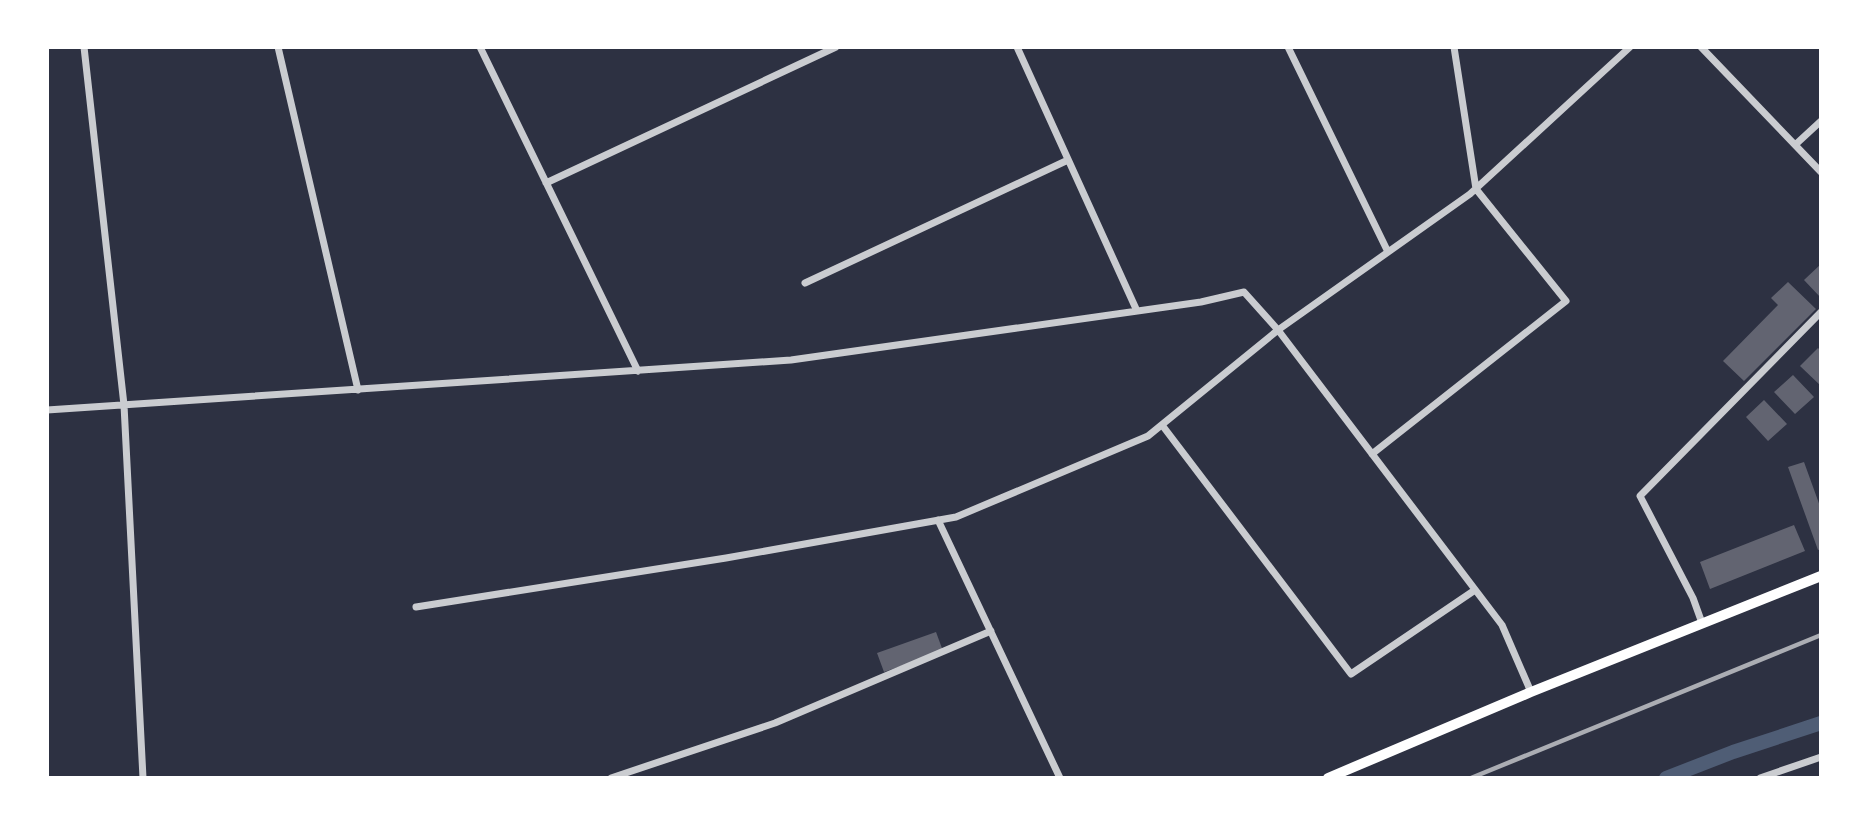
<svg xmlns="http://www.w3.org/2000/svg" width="1868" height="825" font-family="'PT Sans Narrow',sans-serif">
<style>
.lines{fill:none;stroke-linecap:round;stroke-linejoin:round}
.canal{stroke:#4f5d75;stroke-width:14}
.building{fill:#626471}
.minor{stroke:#caccd0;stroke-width:7}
.secondary{stroke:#fff;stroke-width:10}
.rail{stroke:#abadb3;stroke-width:4.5}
</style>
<rect width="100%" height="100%" fill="#2d3142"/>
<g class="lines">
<path class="canal" d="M1666 778 1733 752 1821 723"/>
</g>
<path class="building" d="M1821 264V298L1804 280Z
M1788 282 1816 309 1744 381 1723 361 1778 305 1771 298Z
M1818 348 1821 351V386L1800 366Z
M1793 375 1814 397 1795 414 1774 392Z
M1764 400 1787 424 1768 441 1746 417Z
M1804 462 1821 509V549L1818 550 1788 467Z
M1794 525 1805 551 1710 589 1700 562Z
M936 632 943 651 884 672 877 653Z"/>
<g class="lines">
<path class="minor" d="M84 47 124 405 143 778
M278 47 358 390
M480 47 638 371
M1017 47 1137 311
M1288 47 1388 252
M1701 47 1821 172
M1795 145 1821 121
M546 183 836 47
M805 283 1068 160
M47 410 791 360 1201 302 1244 292 1278 330 1470 194 1630 47
M1162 425 1351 674 1475 590
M1372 454 1566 301 1476 189 1454 47
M938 520 1060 778
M416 607 726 558 956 517 1148 436 1278 330 1502 625 1531 692
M1702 623 1693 598 1640 496 1821 312
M611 778 775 723 991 631
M1760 778 1821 757"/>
<path class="secondary" d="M1328 778 1531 692 1821 576"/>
<path class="rail" d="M1471 778 1821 635"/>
</g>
<rect width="1868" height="825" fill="none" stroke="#ffffff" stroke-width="98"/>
</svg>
